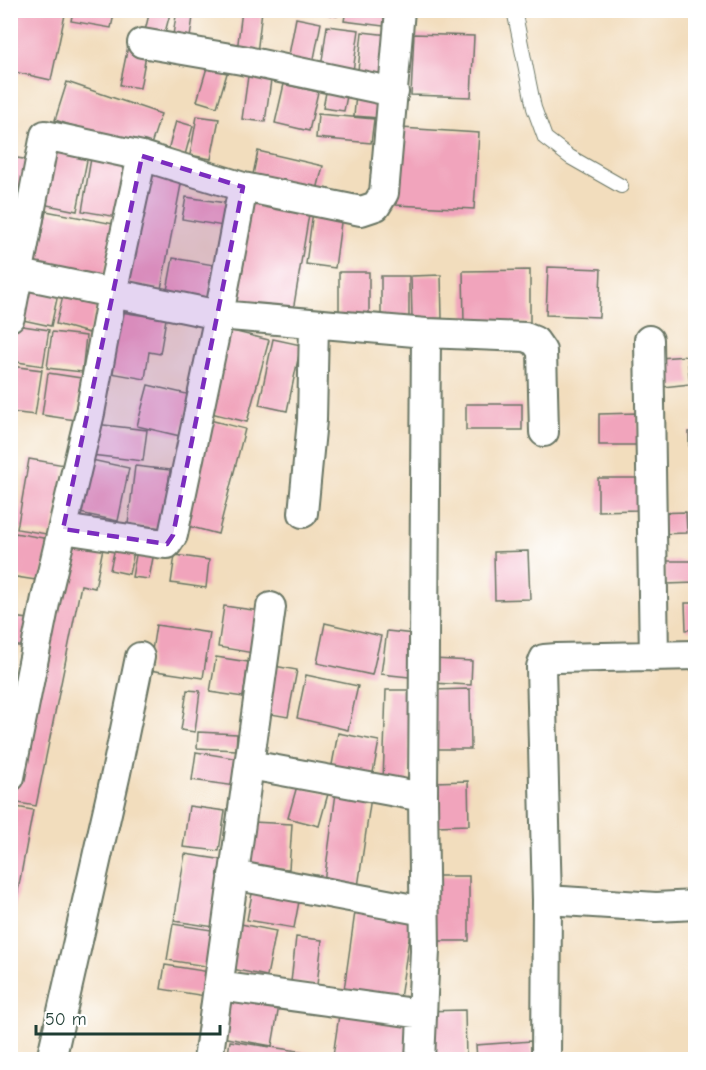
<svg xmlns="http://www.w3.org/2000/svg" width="706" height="1070" font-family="'Comic Neue',sans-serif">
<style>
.building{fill:#f1a4bc}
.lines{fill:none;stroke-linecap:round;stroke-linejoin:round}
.lane-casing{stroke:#697564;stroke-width:16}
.street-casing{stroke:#697564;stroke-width:32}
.lane{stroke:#fff;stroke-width:14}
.street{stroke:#fff;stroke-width:28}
.marked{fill:#7b2cbf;fill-opacity:0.2;stroke:#7b2cbf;stroke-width:4.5;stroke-dasharray:12 8;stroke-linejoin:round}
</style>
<rect width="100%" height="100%" fill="#fff"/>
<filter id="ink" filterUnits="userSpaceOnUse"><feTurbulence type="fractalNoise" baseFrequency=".0167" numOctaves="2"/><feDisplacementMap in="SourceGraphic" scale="12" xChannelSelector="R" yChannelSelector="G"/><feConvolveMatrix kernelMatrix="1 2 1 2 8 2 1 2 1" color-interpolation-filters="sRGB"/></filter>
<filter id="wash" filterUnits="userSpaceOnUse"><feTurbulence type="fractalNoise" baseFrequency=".008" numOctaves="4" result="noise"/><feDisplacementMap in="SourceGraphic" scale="24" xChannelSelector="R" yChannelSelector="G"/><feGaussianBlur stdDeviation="1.35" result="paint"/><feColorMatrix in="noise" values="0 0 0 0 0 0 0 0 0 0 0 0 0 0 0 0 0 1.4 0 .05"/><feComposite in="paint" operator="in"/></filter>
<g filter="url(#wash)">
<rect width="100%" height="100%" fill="#f2ddbd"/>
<g id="blocks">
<path class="building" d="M10 10H66L51 80 10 71Z
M73 10H115L111 28 71 21Z
M150 10H171L163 40 144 35Z
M177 10H194L189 44 172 41Z
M242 10H262L257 54 237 51Z
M309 10H338L337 16Z
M346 10H393L391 27 344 21Z
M296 18 321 23 312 69 287 65Z
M327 26 359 30 352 78 320 74Z
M362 32 389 35 384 83 357 80Z
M414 34 474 36 471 97 411 95Z
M128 46 147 50 140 88 120 85Z
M208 64 228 70 217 107 197 101Z
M248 76 271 80 265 122 242 119Z
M67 82 161 114 149 151 55 120Z
M284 84 318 92 309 131 275 123Z
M327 87 348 91 344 111 323 108Z
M356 94 382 96 380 118 354 116Z
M318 114 374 119 371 143 316 138Z
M197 116 219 119 211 159 190 155Z
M176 121 193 126 185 155 168 150Z
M401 128 479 133 474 209 396 205Z
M54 148 88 155 77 211 42 204Z
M258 151 323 166 315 198 251 184Z
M10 157 30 160 25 189 10 186Z
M91 158 126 163 117 217 82 211Z
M143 167 183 174 161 289 121 281Z
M10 192 23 194 10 255Z
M186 197 232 204 229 227 182 219Z
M249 198 310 208 292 317 230 307Z
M46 211 114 224 103 283 34 270Z
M313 211 342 215 335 268 306 264Z
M173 258 214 265 207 304 166 296Z
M548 267 601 269 599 317 546 315Z
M530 270V322L464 324 463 271Z
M339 272H369V318H339Z
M441 275 442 318 412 319 411 276Z
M381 276H409V318H381Z
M25 287 58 294 51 326 18 319Z
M63 296 97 305 89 333 56 324Z
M114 311 166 319 160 354 149 352 145 379 105 372Z
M16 325 49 330 43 366 11 361Z
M228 330 269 340 247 422 207 412Z
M52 332 86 336 82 372 47 368Z
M273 339 301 345 287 411 259 405Z
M687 356 690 384 663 387 660 358Z
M10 366 42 370 35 415 10 412Z
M48 373 81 378 75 420 42 415Z
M148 385 191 395 180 436 137 426Z
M466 404H522V430H466Z
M638 413 639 445H599V414Z
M206 419 245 429 218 534 180 524Z
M95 424 147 430 143 461 91 455Z
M689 432H696V445L689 446Z
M29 459 65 465 52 535 17 529Z
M87 459 129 468 118 521 75 512Z
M696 463V478L691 479 689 464Z
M135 466 170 470 163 528 128 524Z
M598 478H638L639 510 598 511Z
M686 512 687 533 656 534 655 513Z
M67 531 105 538 95 588 81 585 36 806 12 802Z
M15 533 49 539 42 581 10 576V561Z
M117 539 136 543 129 574 110 570Z
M138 544 155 547 149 579 132 577Z
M528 551 530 599 495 600 494 552Z
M175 555 209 560 206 588 171 583Z
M665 561H696V583L666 584Z
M685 603H696V629L686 630Z
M224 606 260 611 253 653 218 647Z
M10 617 30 619 27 647 10 645Z
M325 623 381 636 372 675 317 663Z
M156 625 210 633 203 678 149 670Z
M387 631 414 634 409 677 381 674Z
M216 657 248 662 243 697 210 692Z
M433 659 472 661 471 685 431 683Z
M274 666 297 670 288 717 265 713Z
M306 675 358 686 348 730 297 718Z
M470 689 471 749H432L431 690Z
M187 690 200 691 195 732 181 730Z
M386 690H411L408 783 383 782Z
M198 732 237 734 236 750 197 748Z
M338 733 379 741 372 778 331 770Z
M196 752 240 759 236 786 192 780Z
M468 781 469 825 435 826 434 782Z
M297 786 328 794 319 826 288 818Z
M336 793 371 797 358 887 324 882Z
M11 806 33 810 12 923H10Z
M189 806 225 811 219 851 183 847Z
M252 822 292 824 289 869 248 866Z
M185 854 224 860 214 927 174 921Z
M428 876H469V941H428Z
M254 883 301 891 294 928 247 920Z
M356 905 413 912 399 1005 343 997Z
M173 924 218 931 212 967 167 960Z
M241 924 276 931 267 976 232 969Z
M296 937 322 940 317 985 291 982Z
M165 965 210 972 205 996 161 989Z
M229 990 280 1000 272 1046 221 1037Z
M340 1008 414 1019 407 1060H357L333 1056Z
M465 1010 466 1060H424L423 1011Z
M230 1041 318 1054 317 1060H227Z
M531 1041 533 1060H477L476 1045Z"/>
</g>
</g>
<g filter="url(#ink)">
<use href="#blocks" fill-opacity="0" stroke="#697564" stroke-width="1.5"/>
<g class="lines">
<g class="lane-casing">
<path id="lane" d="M514 10 534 108 545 138 570 157 621 186"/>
</g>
<g class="street-casing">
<path id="street" d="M142 43 242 60 394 92
M10 272 219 315 426 333 525 337 535 341 542 351 544 432
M10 317 45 135 142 156 243 187 361 211 376 206 384 193 400 10
M649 340 654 657
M303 513 312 420 314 324
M63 529 157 543 167 544 173 535 219 315 243 187
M250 765 423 797
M10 777 46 598 90 413 112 294 142 156
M233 875 424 911
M547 900 656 907 696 905
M218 986 422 1014
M51 1060 116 773 140 657
M208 1060 271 607
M420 1060 425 950 423 797 426 333
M546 1060 547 900 541 667 544 659 557 658 696 655"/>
</g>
<use href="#lane" class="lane"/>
<use href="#street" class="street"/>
</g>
</g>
<path class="marked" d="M142 156 243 187 173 535 167 544 63 529Z"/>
<rect width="706" height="1070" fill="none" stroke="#fff" stroke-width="36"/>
<path d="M36 1025v9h184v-9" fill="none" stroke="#1f3d34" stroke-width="3"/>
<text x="45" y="1025" font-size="18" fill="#1f3d34" stroke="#ffffff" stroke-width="4.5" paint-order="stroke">50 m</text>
</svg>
